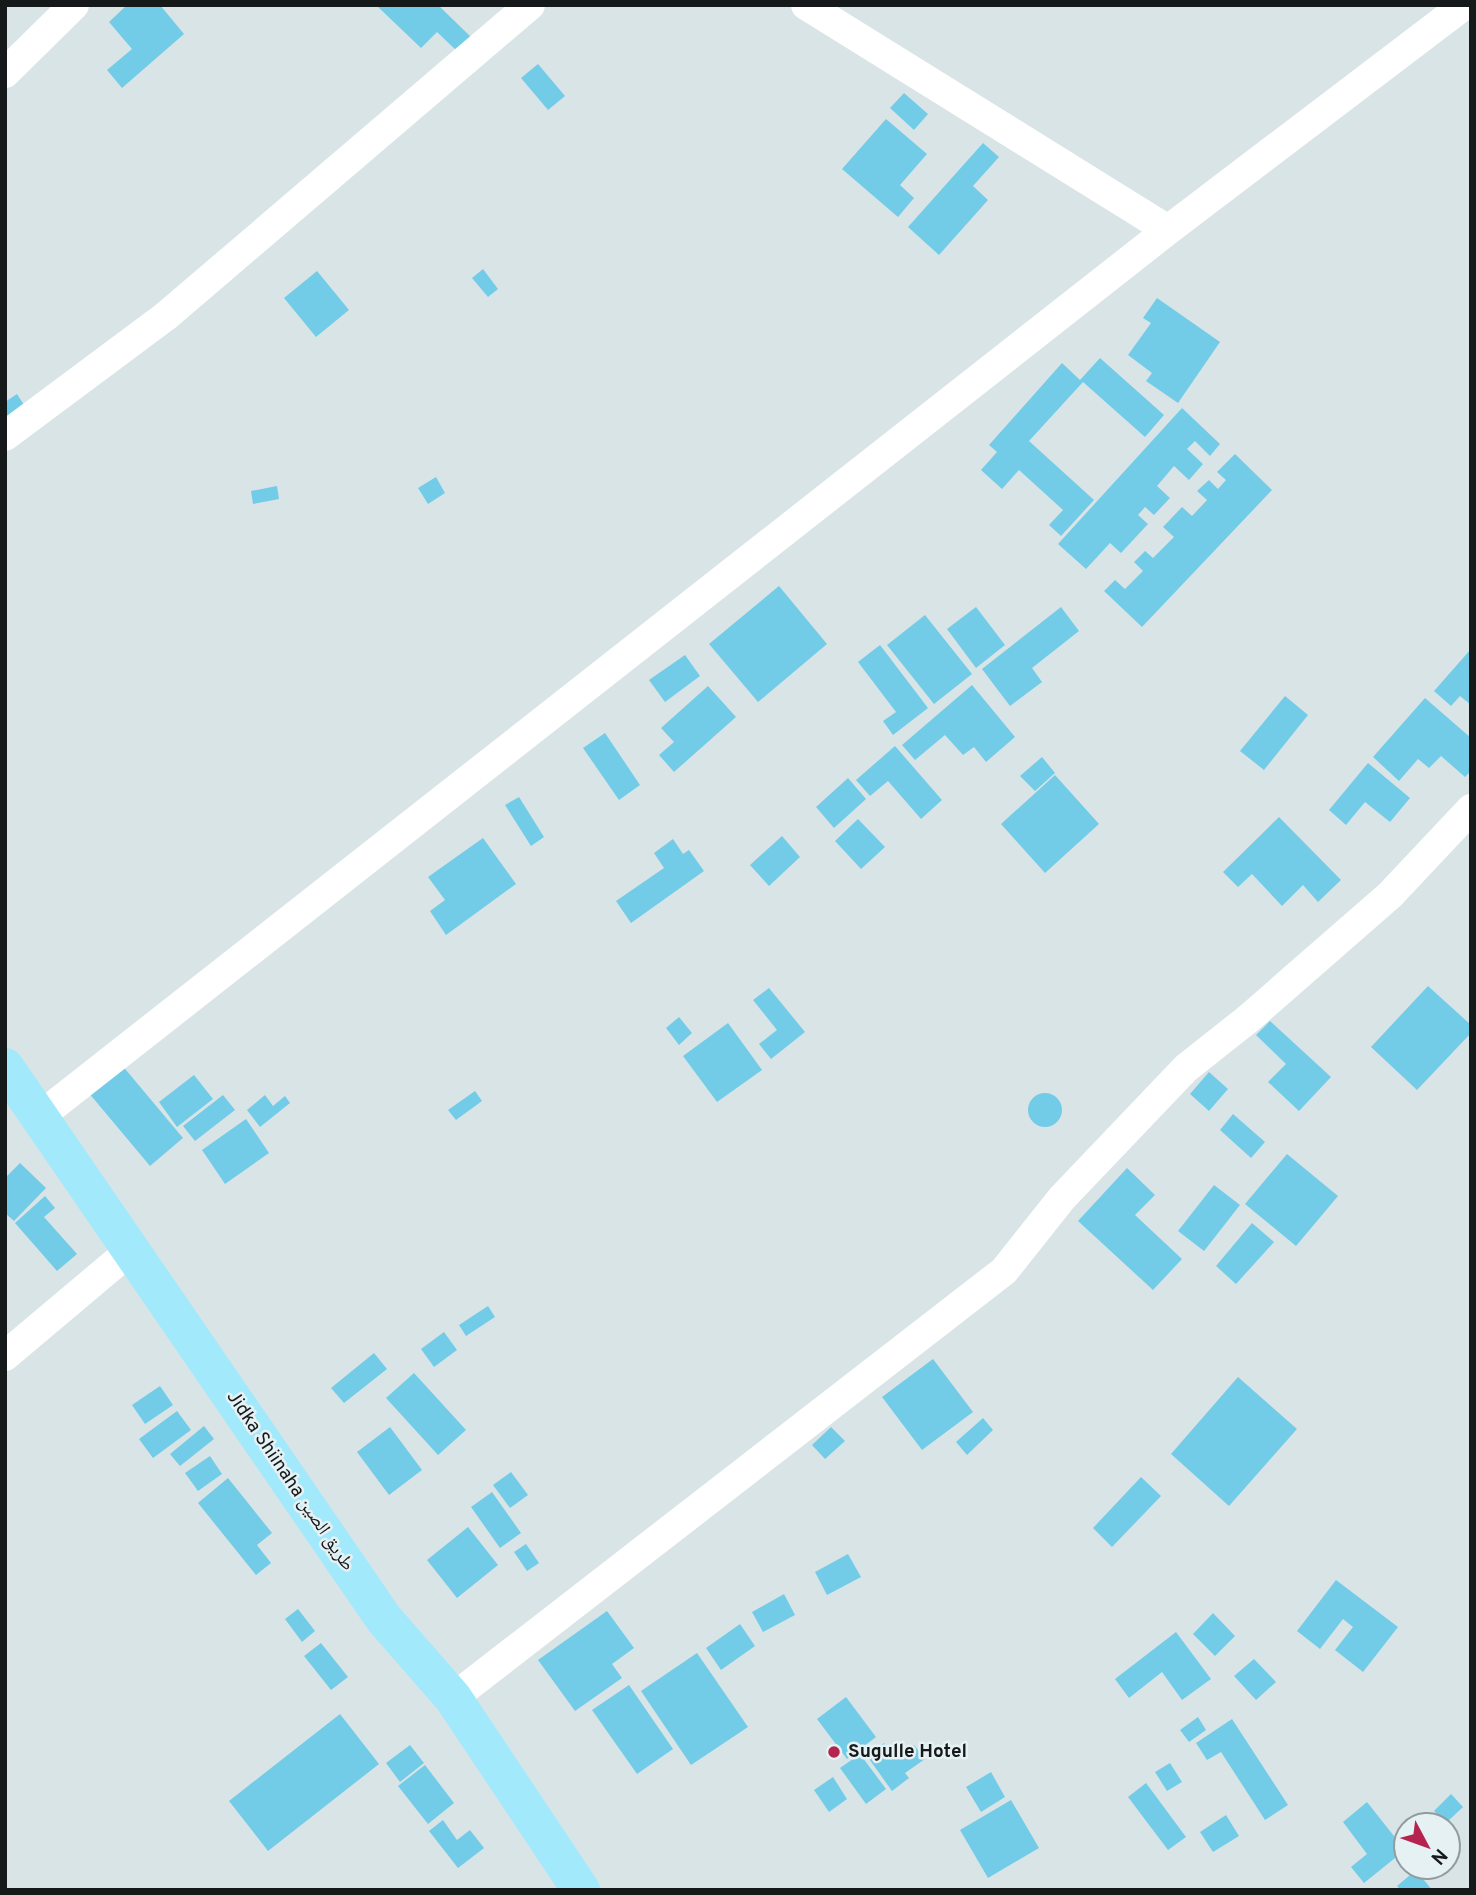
<svg xmlns="http://www.w3.org/2000/svg" width="1476" height="1895" font-family="Overpass,'Noto Naskh Arabic',sans-serif">
<style>
.building{fill:#72cce7}
.lines{fill:none;stroke-linecap:round;stroke-linejoin:round}
.minor{stroke:#fff;stroke-width:30}
.primary{stroke:#a2e9fc;stroke-width:38}
.poi-dot{fill:#b5244f;stroke:#e6f1f4;stroke-width:2.5}
.labels{text-anchor:middle;dominant-baseline:central;stroke-width:5;stroke-linejoin:round;paint-order:stroke}
.street-label{font-size:19px;fill:#15191a;stroke:#e6f1f4}
.poi-label{font-size:19px;font-weight:bold;fill:#15191a;stroke:#e6f1f4;text-anchor:start}
</style>
<rect width="100%" height="100%" fill="#d9e4e7"/>
<path class="building" d="M127 5H160L184 34 122 88 107 70 132 49 109 22Z
M376 5H438L472 38 458 52 437 32 421 48Z
M538 64 565 96 548 110 521 78Z
M904 93 928 114 914 130 890 108Z
M886 119 927 154 900 185 914 198 898 217 842 169Z
M983 143 999 157 973 186 988 200 939 255 908 227Z
M483 269 498 289 488 297 472 278Z
M317 271 349 310 316 337 284 298Z
M1157 298 1220 342 1178 403 1146 381 1152 373 1128 355 1151 323 1143 318Z
M1100 358 1164 415 1145 437 1083 382 1029 441 1094 500 1061 536 1049 525 1063 510 1019 470 1002 489 981 470 997 452 989 445 1062 363 1080 380Z
M17 394 28 411 5 426V402Z
M1182 408 1220 444 1210 456 1195 441 1187 449 1203 464 1189 480 1174 466 1157 486 1170 498 1154 515 1145 507 1138 515 1148 524 1121 553 1110 543 1086 569 1058 544Z
M1235 454 1272 490 1142 627 1104 591 1115 580 1125 589 1143 571 1134 562 1145 551 1153 558 1174 537 1163 527 1182 507 1192 516 1207 500 1197 491 1209 480 1218 489 1226 480 1217 472Z
M436 477 445 493 428 504 418 488Z
M277 486 279 499 253 504 251 491Z
M779 586 827 644 758 702 709 644Z
M976 607 1005 645 976 668 947 629Z
M1061 607 1079 631 1032 668 1042 682 1010 706 982 669Z
M925 615 972 674 934 704 887 645Z
M880 645 928 708 893 735 883 721 896 712 858 662Z
M1471 649V705L1460 696 1451 706 1434 691Z
M685 655 700 676 665 702 649 680Z
M972 685 1015 737 986 762 974 747 963 755 945 735 915 760 902 745Z
M708 686 736 717 674 772 659 755 674 742 661 728Z
M1285 696 1308 715 1264 770 1240 751Z
M1425 698 1471 738V771L1465 777 1441 756 1429 768 1418 759 1399 781 1373 757Z
M605 733 640 785 619 800 583 748Z
M895 746 942 800 921 819 888 781 870 796 856 780Z
M1042 757 1055 773 1035 791 1020 776Z
M1368 763 1410 798 1390 822 1365 802 1346 825 1329 810Z
M1055 775 1099 824 1045 873 1001 824Z
M848 778 866 799 834 828 816 807Z
M519 797 544 837 531 846 505 805Z
M1279 817 1341 880 1318 902 1303 885 1282 906 1252 874 1238 887 1223 872Z
M858 819 885 847 861 869 835 841Z
M782 836 800 857 769 886 750 865Z
M483 838 516 884 446 935 430 911 445 900 428 877Z
M673 839 683 854 689 850 704 871 631 923 616 901 664 868 654 853Z
M1428 986 1471 1025V1033L1417 1090 1371 1047Z
M769 988 805 1032 771 1059 759 1044 777 1030 753 1000Z
M679 1017 692 1033 679 1045 666 1028Z
M1270 1021 1331 1077 1299 1111 1268 1082 1286 1064 1256 1035Z
M728 1023 762 1070 717 1102 683 1056Z
M121 1064 183 1138 150 1166 88 1092Z
M1209 1072 1228 1089 1209 1111 1190 1094Z
M194 1075 213 1099 177 1127 159 1102Z
M475 1091 482 1101 456 1120 448 1110Z
M1028 1110a17 17 0 1 1 34 0a17 17 0 1 1-34 0Z
M223 1095 235 1110 195 1141 183 1126Z
M265 1095 273 1106 285 1096 290 1103 260 1127 247 1110Z
M1233 1114 1265 1142 1251 1158 1220 1130Z
M246 1119 269 1153 225 1184 202 1150Z
M1287 1154 1338 1196 1296 1246 1245 1204Z
M20 1163 46 1188 14 1221 5 1213V1178Z
M1127 1168 1155 1195 1135 1215 1182 1259 1153 1290 1078 1221Z
M1214 1185 1240 1205 1204 1251 1178 1231Z
M45 1196 55 1208 44 1217 77 1254 57 1271 15 1223Z
M1252 1223 1274 1242 1236 1284 1216 1266Z
M488 1306 495 1317 466 1336 459 1325Z
M444 1332 457 1350 434 1367 421 1349Z
M374 1353 387 1369 344 1403 331 1388Z
M933 1359 973 1412 922 1450 882 1397Z
M414 1373 466 1430 438 1455 386 1398Z
M1238 1377 1297 1429 1229 1506 1171 1454Z
M160 1386 173 1405 145 1424 132 1405Z
M177 1411 191 1430 153 1458 139 1439Z
M983 1418 993 1430 967 1455 956 1442Z
M204 1426 214 1439 180 1466 170 1454Z
M390 1427 422 1470 389 1495 357 1452Z
M831 1427 845 1441 825 1459 812 1445Z
M210 1456 222 1474 198 1491 185 1473Z
M511 1472 528 1495 510 1508 493 1485Z
M1141 1477 1161 1496 1112 1547 1093 1528Z
M228 1478 272 1533 257 1545 271 1563 256 1575 198 1503Z
M492 1492 521 1533 500 1548 471 1507Z
M468 1527 498 1565 457 1598 427 1560Z
M526 1544 539 1563 527 1571 514 1552Z
M848 1554 861 1577 827 1595 815 1572Z
M1336 1580 1398 1627 1363 1672 1335 1650 1353 1627 1343 1619 1320 1649 1297 1631Z
M784 1594 795 1615 763 1632 752 1612Z
M298 1609 315 1631 302 1642 285 1619Z
M607 1611 634 1648 612 1664 622 1678 575 1711 538 1660Z
M1213 1613 1235 1636 1215 1656 1193 1634Z
M740 1624 755 1646 721 1670 706 1648Z
M1176 1632 1211 1679 1182 1700 1162 1672 1129 1698 1115 1679Z
M321 1643 348 1677 331 1690 304 1656Z
M697 1653 748 1727 691 1765 641 1691Z
M1254 1659 1276 1682 1256 1700 1234 1676Z
M629 1685 673 1749 637 1774 592 1710Z
M846 1697 876 1737 847 1759 817 1719Z
M340 1714 379 1764 268 1851 229 1801Z
M1198 1717 1206 1730 1189 1742 1180 1730Z
M1232 1719 1288 1805 1265 1820 1221 1752 1207 1760 1196 1743Z
M884 1743 895 1759 914 1745 925 1759 905 1773 909 1778 892 1791 867 1756Z
M410 1745 424 1763 400 1782 386 1763Z
M860 1754 886 1789 866 1804 840 1768Z
M1170 1763 1182 1782 1167 1791 1155 1772Z
M425 1765 454 1803 428 1824 398 1786Z
M991 1772 1005 1797 981 1812 966 1787Z
M833 1777 847 1799 829 1812 814 1790Z
M1146 1783 1186 1837 1168 1850 1128 1797Z
M1451 1794 1463 1807 1446 1823 1434 1811Z
M1011 1800 1039 1848 988 1878 960 1830Z
M1367 1802 1405 1850 1364 1883 1351 1867 1367 1854 1343 1822Z
M1226 1815 1239 1836 1213 1852 1200 1832Z
M443 1820 457 1840 470 1830 484 1848 458 1868 429 1831Z
M1416 1870 1432 1890H1400L1397 1886Z"/>
<g class="lines">
<path class="minor" d="M806 5 1168 230
M5 73 74 5
M5 436 166 316 530 5
M39 1117 1168 230 1464 5
M5 1356 132 1249
M453 1698 1004 1271 1062 1198 1186 1068 1248 1019 1390 895 1471 809"/>
<path class="primary" d="M5 1067 384 1619 453 1698 581 1890"/>
</g>
<circle class="poi-dot" cx="834" cy="1752" r="7"/>
<g class="labels">
<g class="street-label">
<text transform="translate(290 1481) rotate(56)">Jidka Shiinaha طريق الصين</text>
</g>
<g class="poi-label">
<text x="848" y="1752">Sugulle Hotel</text>
</g>
</g>
<rect width="1476" height="1895" fill="none" stroke="#15191a" stroke-width="14"/>
<g transform="translate(1427 1846) rotate(131)"><circle r="33" fill="#e6f1f4" stroke="#929b9d" stroke-width="2"/>
<path d="M0-5L12 26L0 18L-12 26Z" fill="#b5244f"/>
<text y="-10" font-size="19" font-weight="bold" text-anchor="middle" fill="#15191a">N</text>
</g>
</svg>
